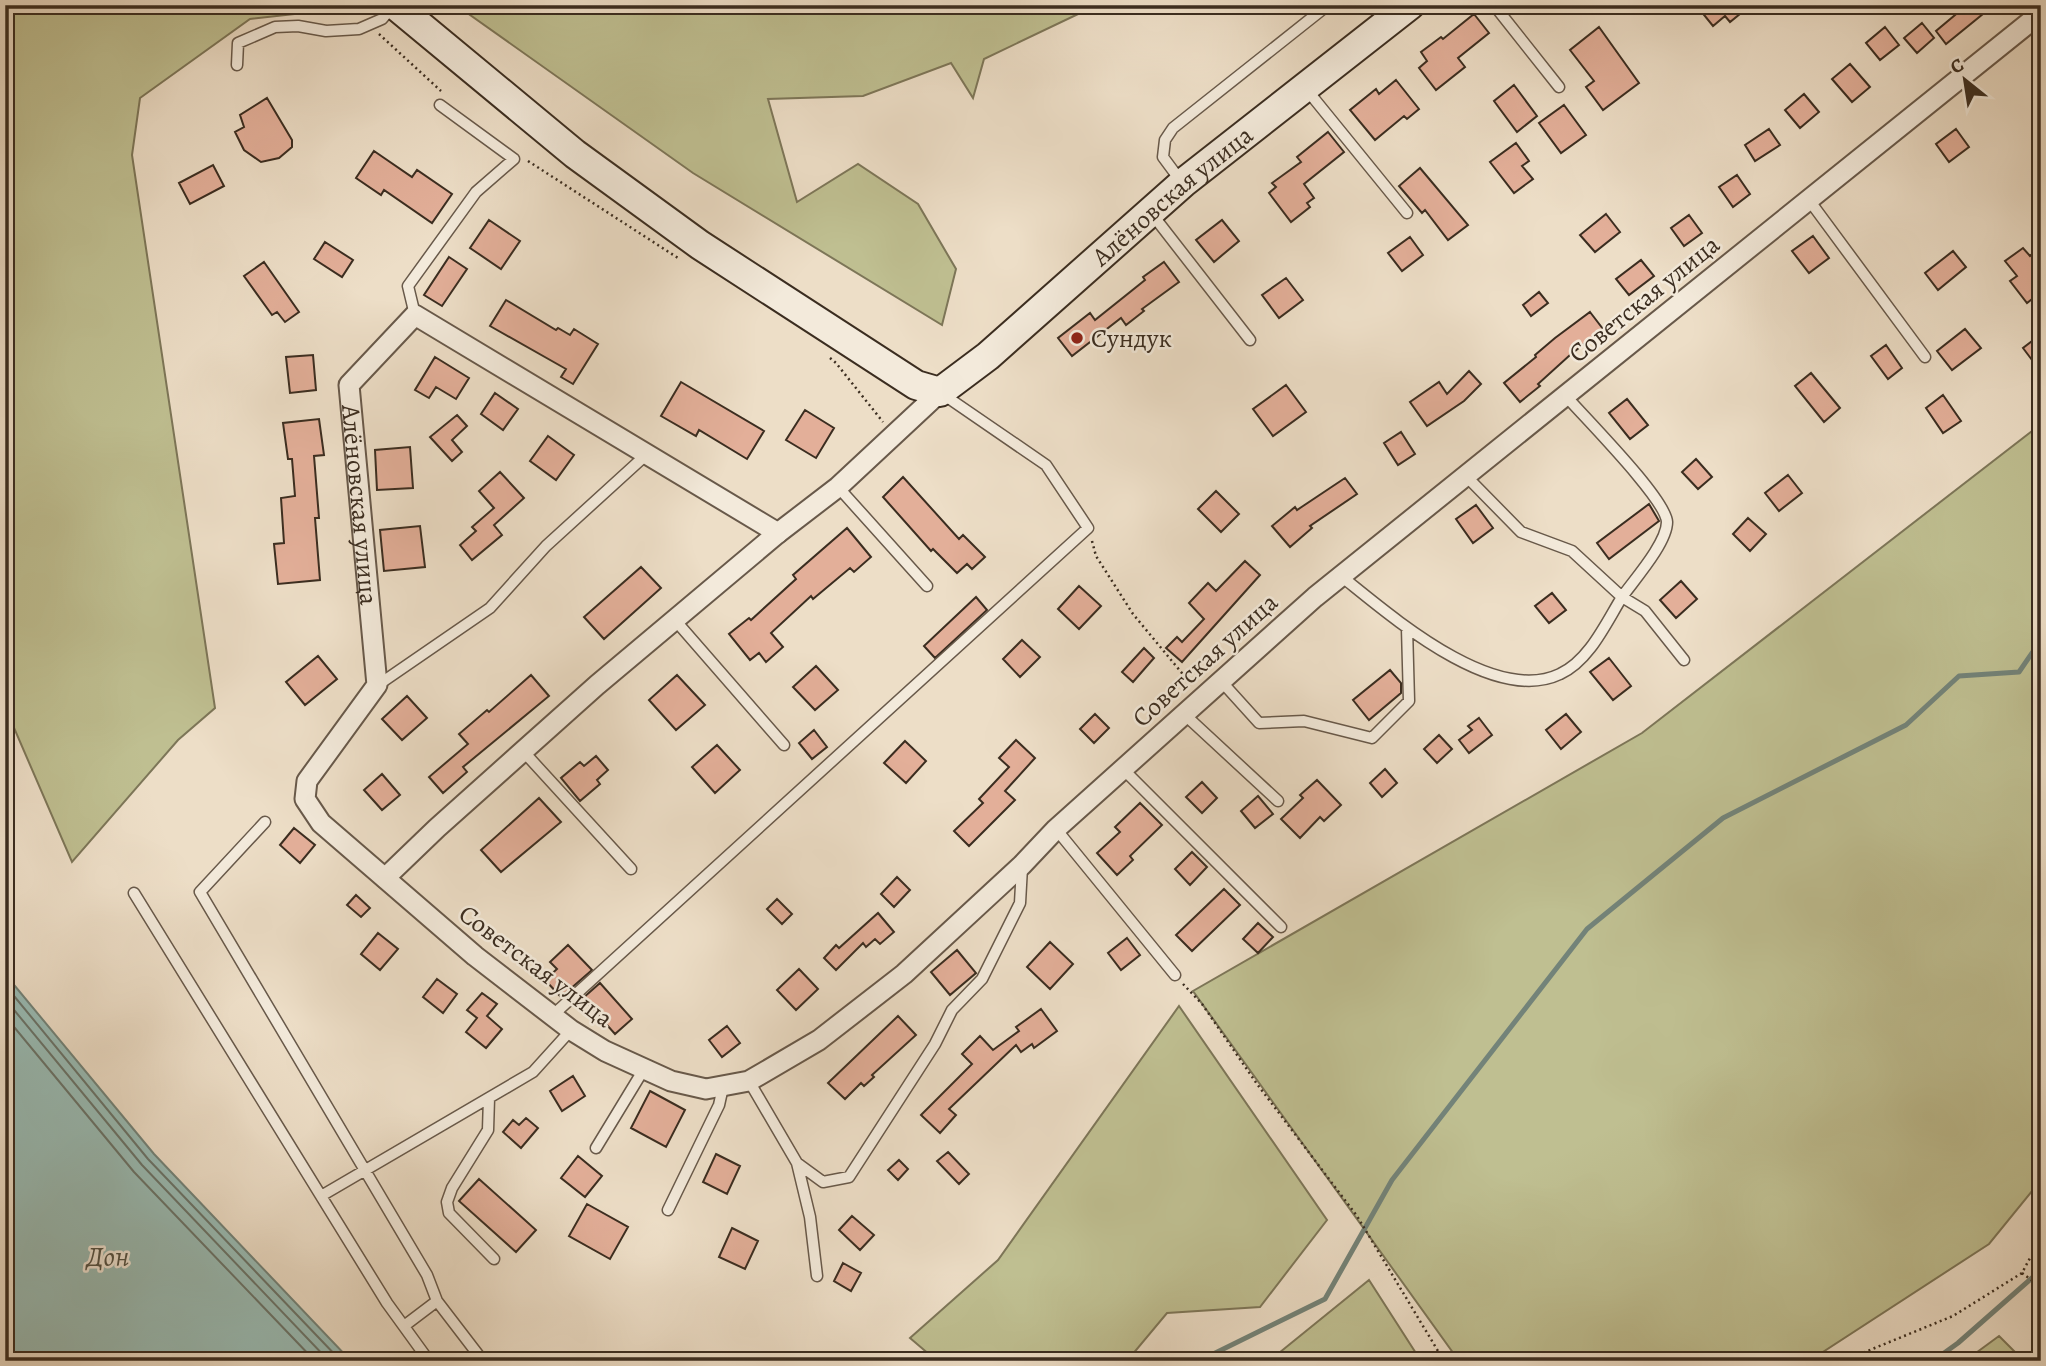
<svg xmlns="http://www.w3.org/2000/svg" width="2046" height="1366" font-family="Alegreya,serif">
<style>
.green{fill:#bfbf91;stroke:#7d7658;stroke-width:2}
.water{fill:#99bcb5;stroke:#738379;stroke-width:2}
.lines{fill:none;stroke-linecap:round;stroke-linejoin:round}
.shore{stroke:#6a746a;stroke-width:2}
.stream{stroke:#738379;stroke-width:5}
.building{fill:#e3af99;stroke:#3b2d20;stroke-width:2}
.lane-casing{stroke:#68594a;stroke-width:13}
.street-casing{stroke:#68594a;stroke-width:23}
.secondary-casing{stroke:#3b2d20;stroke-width:32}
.path{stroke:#3b2d20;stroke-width:2.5;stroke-dasharray:2 3.5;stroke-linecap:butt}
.lane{stroke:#f3eadb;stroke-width:10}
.street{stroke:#f3eadb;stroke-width:19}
.secondary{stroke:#f3eadb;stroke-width:28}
.poi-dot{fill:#8f2418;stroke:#f3eadb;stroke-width:2.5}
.labels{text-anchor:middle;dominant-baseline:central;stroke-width:5;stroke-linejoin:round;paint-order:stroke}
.street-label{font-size:26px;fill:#3b2d20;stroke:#f3eadb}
.poi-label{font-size:26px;fill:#3b2d20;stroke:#f3eadb;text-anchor:start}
.water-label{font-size:28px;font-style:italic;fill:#525145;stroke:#f3eadb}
</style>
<rect width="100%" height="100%" fill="#eddec7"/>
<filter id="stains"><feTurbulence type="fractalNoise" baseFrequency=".00286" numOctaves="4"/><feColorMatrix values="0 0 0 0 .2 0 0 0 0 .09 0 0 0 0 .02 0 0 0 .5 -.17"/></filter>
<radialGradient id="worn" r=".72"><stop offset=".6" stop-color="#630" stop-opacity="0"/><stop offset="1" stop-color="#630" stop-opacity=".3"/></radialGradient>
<path class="green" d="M5 5 367 6 250 19 140 98 132 155 215 708 178 740 72 862 5 707Z
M456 5H1097L984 59 973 98 951 63 863 96 768 99 797 202 858 164 918 204 956 269 942 325 693 173Z
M2041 424V1180L1989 1244 1809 1361H1459L1193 991 1642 733Z
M1179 1006 1327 1220 1260 1307 1167 1313 1127 1361H937L910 1338 998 1260Z
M1369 1280 1421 1361H1269Z
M1999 1336 2024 1361H1965Z"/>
<path class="water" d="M5 974 154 1154 351 1361H5Z"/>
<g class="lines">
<path class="shore" d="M5 985 148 1159 341 1361
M5 999 142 1165 329 1361
M5 1016 134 1172 315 1361"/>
<path class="stream" d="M1199 1361 1325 1299 1392 1180 1587 929 1723 818 1906 725 1959 676 2019 672 2041 640
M1933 1361 1958 1343 2041 1270"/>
</g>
<path class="building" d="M1696 5H1751L1730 22 1725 16 1713 26Z
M1967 5H1994L1946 44 1936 31Z
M1474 14 1489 33 1458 58 1465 67 1436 90 1419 68 1427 61 1421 52 1441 37 1443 39Z
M1922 23 1934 38 1917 53 1904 38Z
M1599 27 1639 83 1603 110 1586 87 1594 81 1570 50Z
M1885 27 1899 45 1880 60 1866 43Z
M1850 64 1870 87 1852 102 1832 79Z
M1396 80 1419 109 1407 119 1404 116 1375 140 1350 110 1376 89 1379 94Z
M1514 85 1537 116 1517 132 1494 101Z
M1804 94 1819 112 1800 128 1785 110Z
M267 98 292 140V147L279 158 261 162 244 150 235 132 244 127 240 115Z
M1564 105 1586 135 1561 153 1539 123Z
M1769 129 1780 145 1755 161 1745 145Z
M1956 129 1969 147 1949 162 1936 144Z
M1328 132 1344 152 1304 184 1314 198 1307 203 1310 207 1291 222 1269 193 1276 187 1272 183 1301 162 1297 157Z
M1516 143 1529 161 1522 166 1533 179 1514 193 1490 162Z
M374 151 412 177 417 170 452 194 432 223 384 190 381 195 356 178Z
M213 165 224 186 190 204 179 183Z
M1420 168 1468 225 1448 240 1425 210 1422 213 1399 186Z
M1737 175 1750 194 1733 207 1719 187Z
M1606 214 1620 232 1595 252 1580 235Z
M1689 215 1702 233 1684 246 1671 228Z
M489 220 520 241 501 269 470 248Z
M1222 220 1239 241 1214 262 1196 240Z
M1813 236 1829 258 1809 273 1792 251Z
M1410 237 1423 255 1402 271 1388 253Z
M325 242 353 260 342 277 314 259Z
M2041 246V292L2027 303 2010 281 2017 276 2005 261 2023 248 2030 256Z
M1953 251 1966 267 1938 290 1925 273Z
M449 257 467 269 442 306 424 295Z
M1641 260 1654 276 1629 295 1616 279Z
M264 262 299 312 285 322 277 312 272 315 244 276Z
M1164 262 1179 282 1142 309 1144 311 1126 325 1121 318 1072 356 1058 338 1090 313 1095 320 1145 280 1143 277Z
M1286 278 1303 300 1279 318 1262 295Z
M1539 292 1548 303 1531 316 1523 305Z
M506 300 556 330 558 328 570 335 574 329 598 344 573 384 561 377 566 369 490 326Z
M1590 312 1603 329 1570 355 1538 384 1540 386 1520 402 1504 383 1536 357 1535 355 1555 338Z
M1965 329 1981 348 1952 370 1937 351Z
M2041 334V354L2032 360 2023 348Z
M1886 345 1902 368 1888 379 1871 356Z
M313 355 316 390 290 393 286 357Z
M435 357 469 378 456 399 436 387 429 398 415 390Z
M1469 371 1481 384 1464 401 1427 426 1410 402 1439 382 1447 394Z
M1811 373 1840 408 1824 422 1795 386Z
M681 382 764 431 747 459 699 430 696 436 661 416Z
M1286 385 1306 412 1273 436 1253 409Z
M495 393 518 409 503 430 481 414Z
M1943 395 1961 421 1943 433 1926 408Z
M1627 399 1648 425 1630 439 1609 413Z
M805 410 834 428 816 458 786 440Z
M457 415 467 426 452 440 462 452 452 461 430 437Z
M319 419 324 455 314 456 319 518H315L320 580 278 584 274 544 284 543 281 498 295 496 292 459H288L283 423Z
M1401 432 1415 454 1398 465 1384 443Z
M548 436 574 455 556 480 530 461Z
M410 447 413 488 377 490 375 450Z
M1696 459 1712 477 1698 489 1682 472Z
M500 472 524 498 494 525 502 535 472 560 460 545 476 531 472 527 494 508 479 491Z
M1788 475 1802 493 1779 511 1765 493Z
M903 477 959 539 963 535 985 557 972 569 967 564 957 573 933 549 931 551 883 497Z
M1345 478 1357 494 1310 526 1312 528 1290 547 1272 526 1295 507 1297 510Z
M1216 491 1239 514 1221 532 1198 509Z
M1649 504 1659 521 1609 559 1597 543Z
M1476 505 1493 528 1473 543 1456 519Z
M1748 518 1766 534 1750 551 1733 534Z
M420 526 425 567 384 571 380 530Z
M847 528 871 557 854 572 850 568 813 599 811 596 771 633 783 647 766 662 759 653 750 660 729 634 749 618 751 620 796 579 793 575Z
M1245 561 1260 575 1182 662 1166 648 1177 637 1182 642 1204 619 1189 603 1208 583 1216 591Z
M641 567 661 588 604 639 584 617Z
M1681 581 1697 599 1676 618 1660 600Z
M1079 586 1101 606 1079 629 1058 609Z
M1552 593 1566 610 1549 623 1535 606Z
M976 597 987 610 935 658 924 646Z
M1022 640 1040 657 1020 677 1003 659Z
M1144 648 1154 658 1133 682 1122 672Z
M318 656 337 679 305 705 286 682Z
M1609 658 1631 686 1613 700 1590 672Z
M816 666 838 690 815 710 793 687Z
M1390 670 1401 683V693L1369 720 1353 700Z
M531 675 549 696 463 767 467 772 443 793 429 777 468 744 459 734 487 710 489 712Z
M677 675 705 705 676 730 649 700Z
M407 696 427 718 402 740 382 719Z
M1095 714 1109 728 1094 743 1080 729Z
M1566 714 1581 732 1561 749 1546 730Z
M1479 718 1492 735 1469 753 1459 740 1472 730 1468 726Z
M814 730 827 747 812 759 799 743Z
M1439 735 1452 749 1437 763 1424 749Z
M1016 740 1035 758 1005 791 1015 800 969 846 954 831 983 803 979 799 1009 767 999 758Z
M905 741 926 761 906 783 884 763Z
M717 745 740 770 715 793 692 767Z
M596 756 608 770 597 780 600 784 580 801 561 778 580 762 584 766Z
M1385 769 1397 783 1382 797 1370 783Z
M382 774 400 795 382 810 364 790Z
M1317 780 1341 805 1324 821 1320 817 1300 838 1281 819 1303 798 1300 795Z
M1202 782 1217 798 1202 813 1186 797Z
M1258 796 1273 814 1255 828 1241 811Z
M539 798 561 822 501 872 481 850Z
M1140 803 1162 825 1130 856 1133 860 1117 875 1097 853 1120 832 1115 827Z
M294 828 315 845 300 863 280 845Z
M1192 852 1207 867 1190 885 1175 869Z
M897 877 910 890 894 907 881 894Z
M1224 889 1240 905 1192 951 1176 935Z
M356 895 370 908 361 917 347 905Z
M777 899 792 914 782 924 767 909Z
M878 913 894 932 880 944 875 939 866 947 863 943 836 970 824 958 836 945 839 948Z
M1258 923 1273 937 1258 953 1243 939Z
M378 933 398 949 380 970 361 954Z
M1127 938 1140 955 1121 970 1108 953Z
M1050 942 1073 964 1050 989 1027 967Z
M568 945 592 970 561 997 545 980 557 969 550 962Z
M957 950 976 973 950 995 931 972Z
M799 969 818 989 796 1010 777 990Z
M437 979 457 994 443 1013 423 997Z
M600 983 632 1019 615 1034 583 998Z
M482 993 497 1004 487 1016 502 1029 486 1048 466 1032 477 1018 467 1010Z
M1041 1009 1057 1031 1034 1048 1032 1044 1021 1052 1016 1045 949 1109 956 1115 940 1133 921 1115 972 1064 962 1054 980 1036 993 1050 1019 1031 1016 1027Z
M898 1016 916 1035 872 1075 874 1077 864 1086 861 1083 845 1099 828 1083Z
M727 1026 740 1043 722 1057 709 1040Z
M573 1076 585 1096 562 1111 550 1091Z
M650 1091 685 1110 666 1147 631 1128Z
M526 1118 538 1128 521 1148 503 1132 513 1120 519 1125Z
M948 1152 969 1174 959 1184 937 1161Z
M716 1154 740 1166 727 1194 703 1182Z
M578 1156 602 1176 585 1197 561 1178Z
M899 1160 908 1169 898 1180 888 1170Z
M479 1179 536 1230 516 1252 459 1201Z
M587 1204 628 1227 610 1259 569 1236Z
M852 1216 874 1235 860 1250 839 1230Z
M732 1228 758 1241 745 1269 719 1257Z
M843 1263 861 1273 851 1291 834 1281Z"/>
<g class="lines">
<g class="lane-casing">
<path id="lane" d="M1494 5 1559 87
M237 65 238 43 275 27 298 26 326 31 359 29 382 19 393 6
M1307 90 1407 213
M1180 180 1163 157 1165 140 1173 128 1328 5
M1809 200 1925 357
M1152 214 1250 340
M415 315 408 286 476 192 514 159 440 105
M1565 395C1584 417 1666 499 1667 522 1667 543 1634 580 1622 597L1645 611 1684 660
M838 487 927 586
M1341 576C1390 615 1493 706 1560 674 1589 661 1606 623 1622 597L1572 551 1521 532 1466 476
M675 620 784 745
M1221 681 1259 723 1304 721 1372 738 1409 701 1407 628
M378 685 490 608 546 546 647 454
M1184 714 1278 801
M523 751 631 869
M1123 769 1281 927
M265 822 200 892 427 1275 437 1301 483 1361
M1056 829 1175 975
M134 893 387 1303 429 1361
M553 1015 1088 528 1046 465 944 395
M749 1081 797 1163 810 1217 817 1276
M489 1098 488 1130 452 1188 447 1202 449 1213 494 1259
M596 1148 644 1069
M797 1163 823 1182 849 1177 935 1044 952 1010 982 979 1020 903 1022 867
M321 1196 533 1072 571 1030
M668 1210 719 1105 723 1087
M404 1326 437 1301"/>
</g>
<g class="street-casing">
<g id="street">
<path id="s1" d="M778 533 415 315 349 385 377 685 307 781 305 799 321 823 475 956 571 1030 605 1051 671 1081 706 1089 749 1081 819 1040 904 974 1022 865 1056 829 1315 597 2041 13"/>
<path d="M385 878 437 828 597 685 778 533 838 487 940 392"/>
</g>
</g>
<g class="secondary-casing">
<g id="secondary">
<path id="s2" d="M395 5 575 154 700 245 916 385 940 392 988 356 1183 183 1410 5"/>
</g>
</g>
<path class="path" d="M353 5 361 13
M379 34 441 91
M528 161 678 258
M830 358 836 363 883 422
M1092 541 1096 556 1133 614 1191 684
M1183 984 1202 1004 1257 1084 1357 1216 1444 1361
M2022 1273 2041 1287
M1843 1361 1953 1316 2022 1273 2030 1258 2041 1246"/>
<use href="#lane" class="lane"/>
<use href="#street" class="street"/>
<use href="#secondary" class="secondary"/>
</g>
<circle class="poi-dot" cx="1077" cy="338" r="7"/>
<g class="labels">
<g class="street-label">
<text stroke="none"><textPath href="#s2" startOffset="975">Алёновская улица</textPath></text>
<text transform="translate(1644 299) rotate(-39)">Советская улица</text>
<text stroke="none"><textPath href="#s1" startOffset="640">Алёновская улица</textPath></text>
<text transform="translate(1205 660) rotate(-42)">Советская улица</text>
<text transform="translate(536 966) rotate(37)">Советская улица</text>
</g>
<g class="poi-label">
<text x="1091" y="338">Сундук</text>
</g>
<g class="water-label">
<text x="108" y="1257">Дон</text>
</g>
</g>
<rect width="2046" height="1366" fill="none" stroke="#eddec7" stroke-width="28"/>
<rect x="7" y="7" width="2032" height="1352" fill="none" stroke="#3b2d20" stroke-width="3.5"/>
<rect x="14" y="14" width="2018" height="1338" fill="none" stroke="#3b2d20" stroke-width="2"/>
<g transform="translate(1965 80) rotate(330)" stroke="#f3eadb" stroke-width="5" paint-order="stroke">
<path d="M0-5L12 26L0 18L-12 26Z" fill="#3b2d20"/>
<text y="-10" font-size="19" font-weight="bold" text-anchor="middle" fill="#3b2d20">С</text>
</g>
<rect width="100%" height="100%" filter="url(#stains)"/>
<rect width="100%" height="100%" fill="url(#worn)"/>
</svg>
